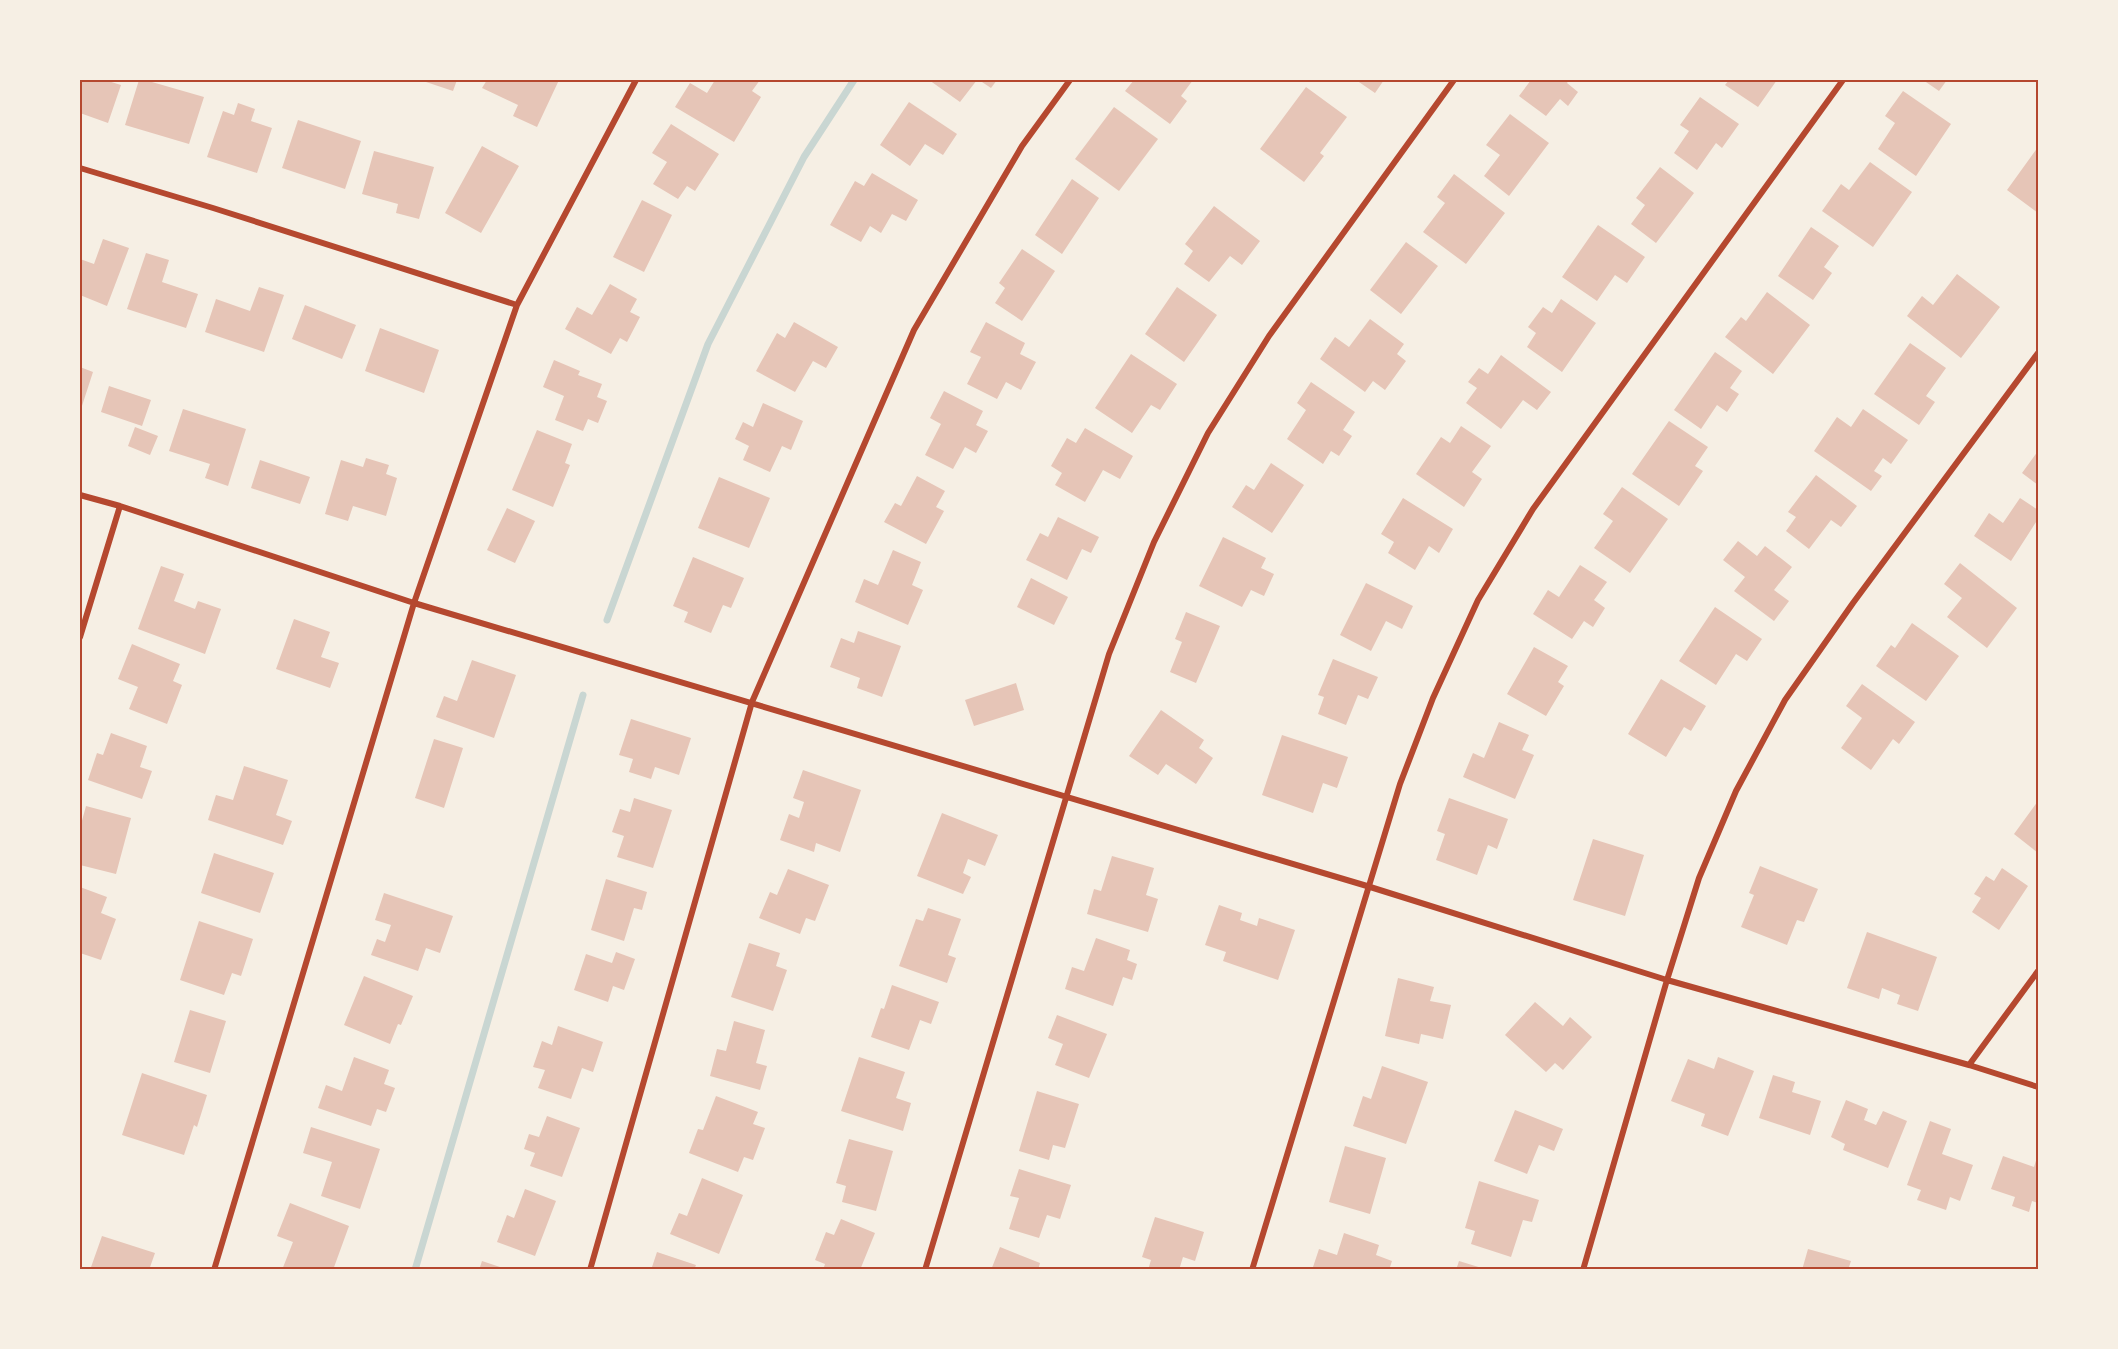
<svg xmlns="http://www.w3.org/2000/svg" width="2118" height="1349" font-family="Commissioner,sans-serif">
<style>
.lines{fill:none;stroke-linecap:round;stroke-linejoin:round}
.stream{stroke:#c9d6d2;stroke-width:7}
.building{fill:#e6c5b7}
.minor{stroke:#b5482f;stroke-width:6}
.neatline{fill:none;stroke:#b5482f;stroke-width:2}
</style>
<rect width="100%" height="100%" fill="#f6efe4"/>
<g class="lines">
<path class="stream" d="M607 620 708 344 804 157 854 80
M415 1270 583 695"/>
</g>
<path class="building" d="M80 80H105L121 85 108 123 80 113Z
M139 80H145L204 97 189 144 125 125Z
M420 80H457L453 91Z
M487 80H559L537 127 513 116 518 105 482 88Z
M715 80H760L752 91 761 97 734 142 675 107 690 83 707 93Z
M929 80H977L960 102Z
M979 80H997L991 88Z
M1134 80H1193L1181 96 1187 101 1170 124 1125 91Z
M1356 80H1384L1375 93Z
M1531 80H1569L1567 83 1578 92 1568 106 1560 99 1546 116 1519 96Z
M1729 80H1777L1758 107 1725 85Z
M1923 80H1947L1939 91Z
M1306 87 1347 117 1320 153 1324 156 1304 182 1260 149Z
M1903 91 1951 124 1916 176 1878 149 1895 123 1885 116Z
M1700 97 1739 124 1722 148 1716 143 1697 170 1674 153 1689 131 1680 125Z
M909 102 957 134 943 155 925 144 910 166 880 145Z
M238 103 255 109 251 121 272 128 257 173 207 157 223 111 234 115Z
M1114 107 1158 139 1119 191 1075 159Z
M1510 114 1549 143 1509 196 1484 176 1500 155 1486 145Z
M298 120 361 141 345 189 282 168Z
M671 124 719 154 695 191 687 186 678 199 653 184 667 162 652 153Z
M482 146 519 166 481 233 445 213Z
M2038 147V213L2007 190Z
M374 151 434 167 419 219 396 213 398 204 362 194Z
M1870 162 1912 192 1873 247 1822 211 1841 184 1849 190Z
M1660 167 1694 193 1656 243 1631 224 1645 205 1636 198Z
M872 173 918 200 906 221 892 214 881 233 870 226 861 242 830 225 855 181 864 186Z
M1454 174 1505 213 1466 264 1423 232 1445 203 1437 197Z
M1072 179 1099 198 1062 254 1035 235Z
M642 200 672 215 644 272 613 257Z
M1214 206 1260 241 1242 265 1230 256 1209 282 1184 264 1193 251 1185 244Z
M1598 225 1645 257 1627 283 1615 275 1597 301 1562 277Z
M1811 227 1839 246 1824 267 1832 273 1813 300 1778 276Z
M103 239 129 248 107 306 80 295V259L94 264Z
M1406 242 1438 266 1401 314 1370 290Z
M1022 249 1055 271 1022 321 995 303 1005 288 999 283Z
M146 253 169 260 162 282 198 294 186 328 127 309Z
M1957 274 2000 307 1961 358 1907 316 1922 296 1933 305Z
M610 284 637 299 630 312 640 317 627 342 620 338 611 354 565 329 577 307 592 315Z
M259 287 284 295 264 352 205 332 216 299 250 311Z
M1177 287 1217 315 1184 362 1145 334Z
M1767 292 1810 325 1773 374 1725 337 1741 317 1746 321Z
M1561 299 1596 323 1562 372 1527 347 1536 333 1528 327 1543 307 1552 313Z
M305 305 356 325 342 359 292 339Z
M1370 319 1404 344 1397 354 1406 361 1385 390 1373 381 1365 392 1320 359 1335 337 1349 347Z
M794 322 838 347 826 368 813 361 795 392 756 371 777 333 785 338Z
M986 322 1025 343 1020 354 1036 362 1021 390 1006 382 997 399 967 384 981 357 970 352Z
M380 328 439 350 424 393 365 371Z
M1910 343 1946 368 1926 396 1935 402 1919 425 1874 394Z
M1715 352 1742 371 1730 388 1739 394 1727 412 1717 405 1701 429 1674 410Z
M1131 354 1177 384 1160 410 1151 405 1132 433 1095 408Z
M1501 355 1551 392 1537 410 1523 400 1501 429 1466 403 1477 388 1468 382 1479 368 1488 374Z
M554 360 580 371 578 375 602 384 597 397 607 401 598 423 588 419 583 431 555 420 564 396 543 387Z
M80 367 93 372 80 412Z
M1311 382 1355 412 1343 430 1352 436 1339 456 1331 451 1323 464 1287 439 1306 410 1297 403Z
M109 386 151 400 142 426 101 412Z
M944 391 983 411 976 425 988 431 976 453 965 447 953 469 925 455 941 424 930 418Z
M763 403 803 421 791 450 782 446 770 472 743 460 749 446 735 439 743 422 753 427Z
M183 409 246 429 228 486 205 478 210 464 169 451Z
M1863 409 1908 440 1891 464 1883 458 1874 471 1882 476 1871 491 1814 451 1837 417 1851 427Z
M1669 421 1708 447 1695 466 1703 471 1679 506 1632 474Z
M1461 426 1491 446 1472 472 1482 479 1464 507 1416 474 1441 437 1450 443Z
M135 427 158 436 150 455 128 446Z
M1085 428 1133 456 1120 479 1103 470 1085 502 1055 485 1062 473 1051 466 1067 438 1076 443Z
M537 430 572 444 565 463 570 465 553 507 512 490Z
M2038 451V485L2022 473Z
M366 458 389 465 386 474 397 478 386 516 353 506 348 521 325 514 341 460 363 467Z
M260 460 310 477 300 504 251 488Z
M1271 463 1304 485 1272 533 1232 507 1246 485 1254 490Z
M1816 475 1857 506 1841 527 1831 520 1809 549 1786 531 1796 517 1788 512Z
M917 476 945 491 936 507 944 511 926 544 884 522 895 503 901 506Z
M719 477 770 498 749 548 698 528Z
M1622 487 1668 519 1630 573 1594 548 1613 521 1603 514Z
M1403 498 1453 529 1439 553 1429 546 1415 570 1388 553 1394 542 1381 534Z
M2020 498 2038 510V519L2011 561 1974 536 1989 513 2003 523Z
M507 508 535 521 515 563 487 550Z
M1058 517 1099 537 1091 553 1082 549 1067 580 1026 560 1040 533 1048 537Z
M1223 537 1266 558 1261 568 1274 574 1264 596 1251 590 1242 607 1199 586Z
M1738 541 1757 556 1765 546 1792 567 1774 590 1789 601 1774 621 1734 591 1745 577 1723 560Z
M893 550 921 562 912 585 923 590 908 625 855 602 864 579 878 585Z
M693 557 744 578 731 608 723 605 711 633 684 622 688 612 673 606Z
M1960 563 2017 608 1987 648 1947 617 1962 598 1944 584Z
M1580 565 1607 582 1594 600 1605 608 1593 627 1584 621 1572 639 1533 614 1548 590 1559 597Z
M161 566 184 574 174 601 195 609 198 601 221 609 205 654 138 629Z
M1031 578 1068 597 1054 625 1017 607Z
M1366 583 1413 606 1402 629 1386 621 1371 651 1340 635Z
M1715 607 1762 639 1747 661 1736 654 1716 685 1679 661Z
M1186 612 1220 626 1196 683 1170 672 1182 642 1175 639Z
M294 619 330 632 321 657 339 663 330 688 276 669Z
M1912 623 1959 656 1926 701 1876 666 1891 645 1895 648Z
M858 631 901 646 882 697 857 688 860 678 830 667 841 638 854 643Z
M132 644 180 664 173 681 182 685 167 724 129 709 138 687 118 679Z
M1534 647 1568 666 1558 682 1564 686 1546 716 1507 694Z
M1333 659 1378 677 1368 699 1358 695 1346 725 1318 714 1324 697 1318 695Z
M472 660 516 675 494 738 436 717 444 696 457 701Z
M1661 679 1706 706 1691 731 1684 727 1666 757 1628 734Z
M1016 683 1024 710 974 726 965 700Z
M1862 684 1915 722 1899 744 1893 739 1871 770 1841 748 1862 718 1846 706Z
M1161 710 1204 740 1199 748 1213 758 1196 784 1166 764 1158 775 1129 756Z
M631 719 691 738 679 775 655 767 651 779 629 772 633 759 619 755Z
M1499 722 1529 735 1522 750 1534 755 1515 799 1463 777 1473 753 1484 758Z
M111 733 147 746 140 767 152 771 142 799 88 780 97 753 103 755Z
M1282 735 1348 757 1337 788 1323 783 1313 813 1262 795Z
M434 739 463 748 444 808 415 798Z
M244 766 288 780 276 815 292 821 283 845 208 820 216 795 233 800Z
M803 770 861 790 840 852 816 843 814 852 780 840 789 814 799 818 804 802 793 798Z
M634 798 672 810 653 868 617 857 624 836 612 832 620 809 630 812Z
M1449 798 1508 819 1497 849 1488 845 1477 875 1436 860 1445 834 1437 831Z
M2038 801V853L2014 834Z
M86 806 131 818 116 874 80 865V828Z
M942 813 998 835 985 866 968 859 963 873 971 877 963 894 917 876Z
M1593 839 1644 855 1625 916 1573 900Z
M214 853 274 873 260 913 201 893Z
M1112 856 1154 868 1146 895 1158 899 1148 932 1087 914 1094 889 1101 891Z
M1760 866 1818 889 1804 922 1797 920 1787 945 1741 927 1754 895 1749 893Z
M2002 868 2028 886 1999 930 1972 912 1981 898 1974 894 1986 876 1994 881Z
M788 869 829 885 815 921 806 918 800 934 759 918 770 892 777 895Z
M606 879 647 892 642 910 634 908 624 941 591 930Z
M80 887 107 897 101 913 116 919 101 960 80 953Z
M384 893 453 916 440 953 426 948 418 971 371 955 377 939 385 942 391 925 375 920Z
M1219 905 1242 913 1240 920 1257 926 1259 918 1295 930 1278 980 1223 961 1226 952 1205 945Z
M928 908 961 919 948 955 956 958 947 983 899 966 916 919 923 921Z
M199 921 253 939 241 976 232 973 224 995 180 980Z
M1867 932 1937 957 1918 1011 1897 1004 1900 995 1882 988 1879 999 1847 988Z
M1096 938 1130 950 1127 960 1137 964 1132 980 1123 977 1113 1006 1065 989 1072 967 1084 971Z
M749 943 780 953 776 966 787 970 773 1011 731 997Z
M616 952 635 959 624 990 613 986 608 1002 574 990 586 954 612 963Z
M364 976 413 996 401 1025 398 1024 390 1044 344 1025Z
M1398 978 1434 987 1430 1001 1451 1005 1443 1039 1421 1034 1419 1044 1385 1036Z
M892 985 939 1002 931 1024 920 1020 909 1050 871 1037 881 1008 884 1009Z
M1535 1002 1563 1026 1570 1017 1592 1037 1563 1070 1555 1063 1546 1072 1505 1035Z
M190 1010 226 1021 210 1073 174 1062Z
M1057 1015 1107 1034 1089 1078 1055 1065 1063 1044 1048 1038Z
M734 1021 765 1030 756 1063 767 1066 760 1090 710 1076 717 1049 726 1051Z
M558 1026 603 1042 593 1072 582 1068 571 1099 538 1088 545 1070 533 1067 542 1041 552 1045Z
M354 1057 389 1070 384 1084 395 1088 386 1112 377 1109 371 1126 318 1108 326 1085 342 1091Z
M859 1057 905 1072 896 1098 911 1103 903 1131 841 1111Z
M1718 1057 1754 1071 1728 1136 1701 1126 1705 1114 1671 1101 1688 1059 1714 1069Z
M1382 1066 1428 1082 1406 1144 1353 1126 1363 1096 1371 1099Z
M142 1073 207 1095 197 1127 194 1125 184 1155 122 1135Z
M1773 1075 1795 1082 1792 1092 1821 1101 1810 1135 1759 1118Z
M1037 1091 1079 1104 1065 1148 1053 1145 1049 1160 1019 1151Z
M716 1096 758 1112 753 1124 765 1128 753 1160 744 1157 738 1172 689 1153 698 1129 703 1130Z
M1846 1100 1868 1109 1864 1120 1876 1125 1883 1111 1907 1121 1888 1168 1843 1150 1845 1144 1831 1137Z
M1515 1110 1563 1129 1554 1151 1539 1145 1527 1174 1494 1161Z
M547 1116 580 1128 562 1177 530 1166 535 1153 524 1149 529 1134 539 1137Z
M1930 1121 1951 1129 1942 1154 1973 1165 1960 1201 1950 1197 1946 1210 1917 1200 1921 1190 1907 1185Z
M311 1127 380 1149 360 1209 321 1196 332 1162 303 1153Z
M849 1139 893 1151 876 1211 842 1202 846 1186 836 1183Z
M1345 1146 1386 1158 1370 1214 1329 1202Z
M2038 1154V1203L2032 1201 2029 1212 2012 1206 2015 1197 1991 1189 2003 1156 2034 1167Z
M1019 1169 1071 1185 1060 1219 1047 1215 1039 1238 1009 1229 1019 1198 1010 1196Z
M702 1178 743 1195 719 1254 670 1234 679 1213 687 1216Z
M1479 1181 1539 1200 1532 1222 1523 1220 1511 1257 1471 1244 1475 1231 1465 1228Z
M525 1189 556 1201 535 1256 497 1242 507 1215 514 1218Z
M290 1203 349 1226 333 1270H282L293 1242 277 1236Z
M1155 1217 1204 1232 1195 1261 1183 1257 1179 1270H1148L1151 1260 1142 1257Z
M841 1219 875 1233 860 1270H823L825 1264 815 1260 826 1232 834 1235Z
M1344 1233 1379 1245 1376 1255 1392 1261 1389 1270H1312L1319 1249 1337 1255Z
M102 1236 155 1253 149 1270H90Z
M1000 1247 1040 1263 1038 1270H991Z
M1808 1249 1851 1261 1848 1270H1802Z
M657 1252 696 1265 694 1270H651Z
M482 1261 506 1269V1270H479Z
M1459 1261 1485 1269V1270H1456Z"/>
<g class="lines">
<path class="minor" d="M80 168 213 208 517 305
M80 495 120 506 414 603 1367 886 1667 980 1969 1065 2038 1087
M80 637 120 506
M1969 1065 2038 971
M214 1270 414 603 517 305 636 80
M590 1270 752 702 914 330 1022 146 1070 80
M925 1270 1109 654 1154 542 1208 433 1269 336 1454 80
M1252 1270 1400 784 1433 698 1478 600 1533 509 1843 80
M1583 1270 1667 980 1699 878 1736 791 1785 700 1853 603 2038 353"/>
</g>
<rect width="2118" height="1349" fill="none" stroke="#f6efe4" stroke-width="162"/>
<rect x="81" y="81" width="1956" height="1187" class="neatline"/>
</svg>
